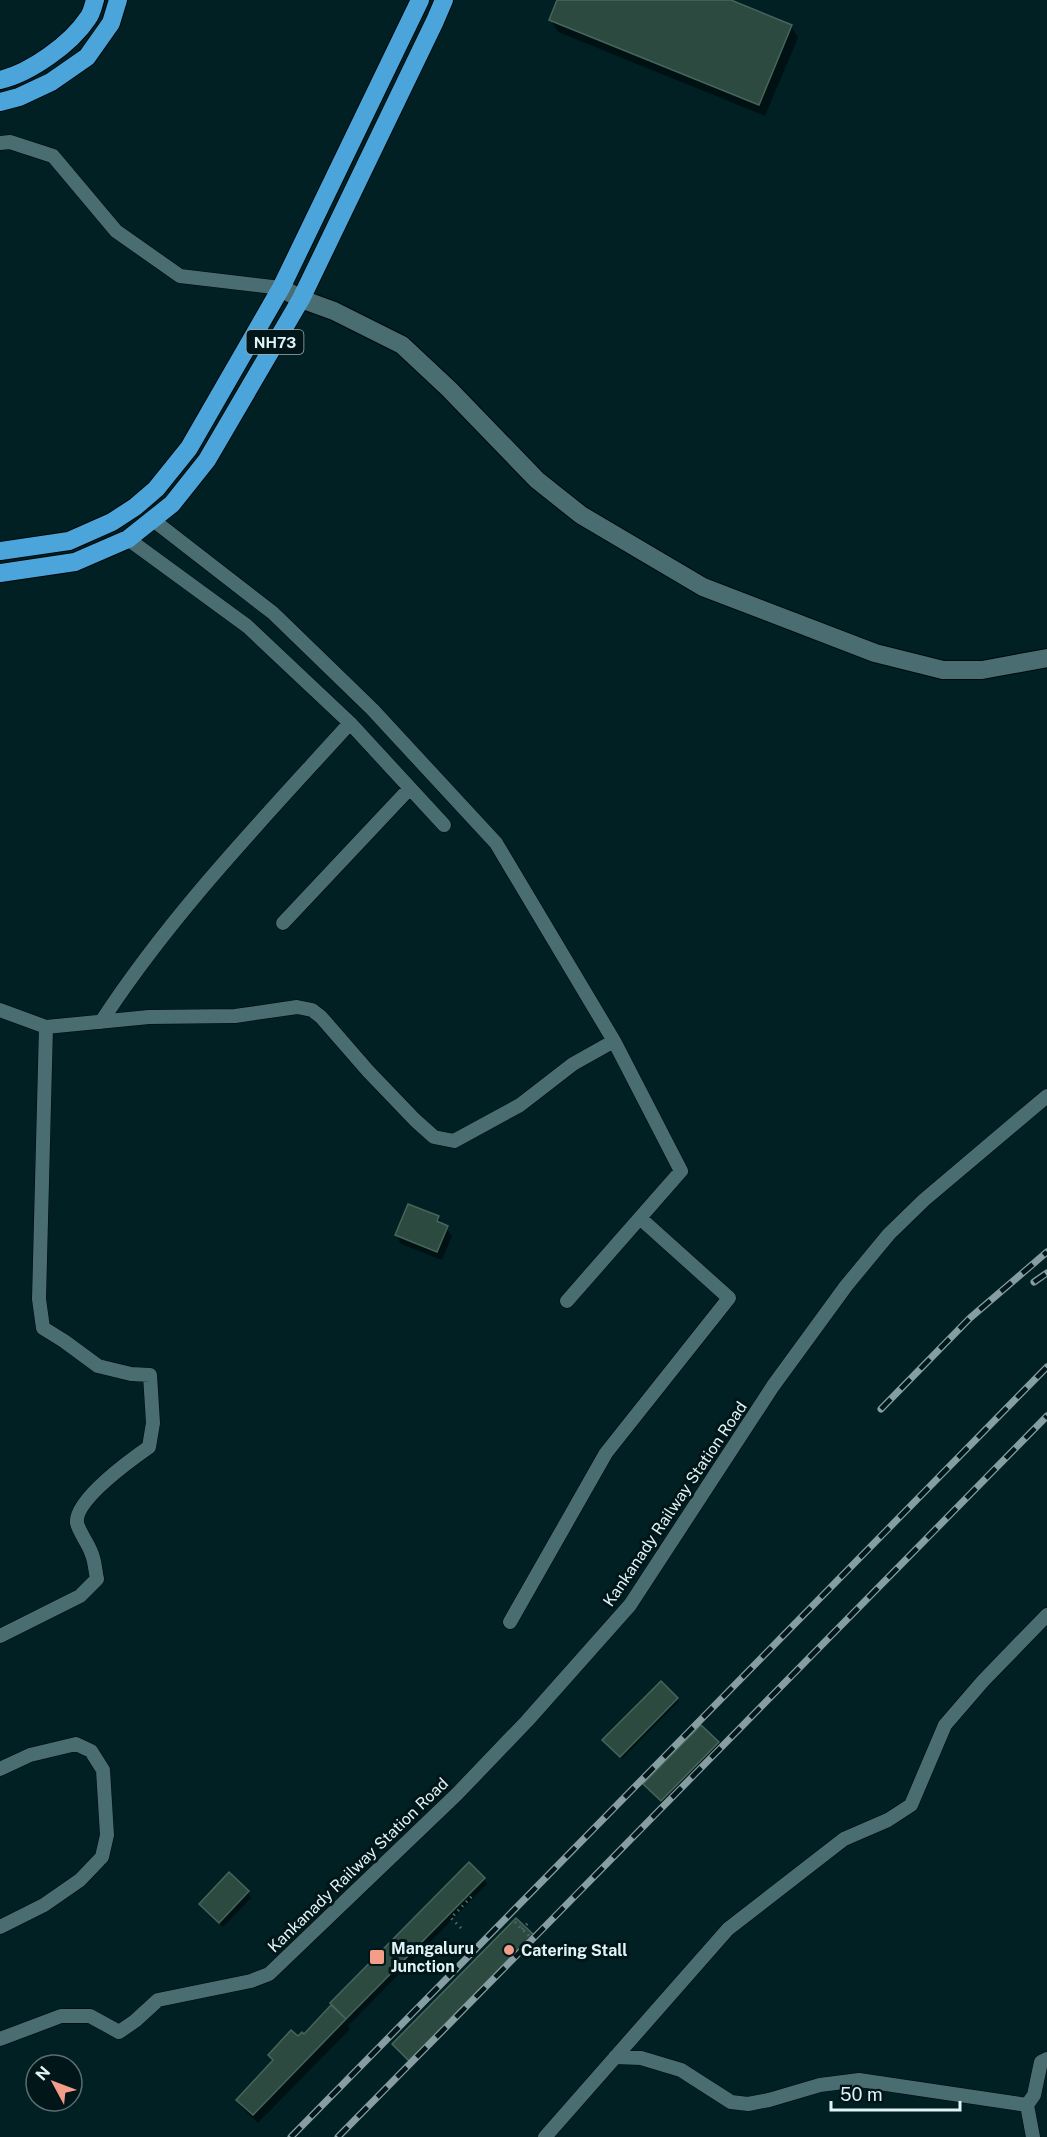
<svg xmlns="http://www.w3.org/2000/svg" width="1047" height="2137" font-family="'Public Sans',sans-serif">
<style>
.shadow{fill:#0007}
.building{fill:#2c4a3f;stroke:#47665b;stroke-width:1.5}
.lines{fill:none;stroke-linecap:round;stroke-linejoin:round}
.street-casing{stroke:#00090b;stroke-width:15}
.secondary-casing{stroke:#00090b;stroke-width:20}
.highway-casing{stroke:#00090b;stroke-width:20}
.path{stroke:#4f6b6e;stroke-width:3;stroke-dasharray:1.5 4.5;stroke-linecap:butt}
.street{stroke:#4a6d71;stroke-width:14}
.secondary{stroke:#4a6d71;stroke-width:18}
.highway{stroke:#4ba5db;stroke-width:18}
.rail-casing{stroke:#869ea1;stroke-width:7}
.rail{stroke:#001619;stroke-width:4.5;stroke-dasharray:14;stroke-linecap:butt}
.poi-dot{fill:#f49e8a;stroke:#001619;stroke-width:2}
.labels{text-anchor:middle;dominant-baseline:central;stroke-width:6;stroke-linejoin:round;paint-order:stroke}
.shield{fill:#001619;stroke:#9db1b3;stroke-width:1.5}
.shield-label{font-size:15px;font-weight:bold;fill:#e0f3f5}
.street-label{font-size:16px;fill:#e0f3f5;stroke:#001619}
.poi-label{font-size:16px;font-weight:bold;fill:#e0f3f5;stroke:#001619;text-anchor:start}
</style>
<rect width="100%" height="100%" fill="#002024"/>
<path class="shadow" d="M559 0H727L791 26 798 38 765 116 558 32 551 20Z
M438 1217 452 1236 442 1260 401 1244 396 1235Z
M661 1683 679 1701 622 1759 606 1742Z
M718 1743 719 1745 662 1803 646 1786Z
M484 1879 487 1884 348 2026 350 2029 258 2123 243 2109 237 2100 273 2062 270 2056 304 2036 333 2006Z
M248 1892 251 1898 223 1927 201 1904Z
M533 1936 534 1938 412 2063 395 2047Z"/>
<path class="building" d="M557 0H731L792 25 759 105 549 20Z
M408 1204 439 1216 437 1221 448 1226 437 1252 395 1235Z
M661 1681 678 1698 620 1757 602 1740Z
M701 1725 719 1742 661 1801 643 1784Z
M469 1862 485 1878 346 2019 330 2003Z
M229 1872 249 1891 219 1923 199 1904Z
M516 1918 534 1935 410 2062 392 2044Z
M331 2005 346 2019 253 2115 236 2100 273 2060 268 2055 291 2030 298 2036 302 2032 304 2034Z"/>
<g class="lines">
<g class="street-casing">
<path id="street" d="M0 143 10 142 53 156 116 231 180 276 281 288
M153 520 273 613 372 709 496 843 614 1041 681 1171 567 1301
M350 723 444 825
M283 923 410 788
M0 1010 46 1027 149 1017 235 1016 297 1007 312 1010 321 1017 368 1071 415 1120 434 1137 454 1141 520 1105 573 1064 614 1041
M101 1022C172 913 263 819 350 723L247 626 128 539
M510 1622 606 1453 729 1298 640 1218
M0 1636 80 1596 97 1579C95 1570 95 1560 91 1552 88 1543 79 1532 77 1523 74 1500 132 1459 149 1447L153 1423 150 1375 131 1374 98 1366 64 1341 43 1328 39 1299 46 1027
M0 1769 30 1755 76 1744 91 1751 103 1770 107 1835 102 1857 80 1880 44 1905 0 1927
M0 2039 61 2016H90L119 2032 135 2021 158 2000 251 1981 269 1974 457 1794 527 1721 630 1605 773 1386 846 1286 889 1234 924 1200 1047 1096
M615 2057 641 2058 681 2070 731 2102 748 2104 769 2100 820 2085 859 2080 1027 2105
M545 2137 728 1929 844 1839 888 1820 911 1805 945 1725 983 1681 1047 1615
M1033 2137 1027 2105 1034 2095 1041 2062 1047 2059"/>
</g>
<g class="secondary-casing">
<path id="secondary" d="M281 288 301 299 334 311 402 345 449 389 537 480 581 515 703 587 875 653 943 670H982L1047 658"/>
</g>
<g class="highway-casing">
<path id="highway" d="M0 80C30 73 71 44 88 18 92 13 93 6 95 0
M0 102 19 97 51 82 87 57 111 23 118 0
M0 551 69 541 112 522 135 507 156 489 189 448 281 288 420 0
M0 573 75 562 128 539 172 504 207 460 301 299 435 21 444 0"/>
</g>
<path class="path" d="M515 1922 530 1937
M461 1928 451 1918 473 1895
M522 1929 529 1922"/>
<use href="#street" class="street"/>
<use href="#secondary" class="secondary"/>
<use href="#highway" class="highway"/>
<g class="rail-casing">
<path id="rail" d="M1034 1282 1047 1273
M881 1409 970 1318 1047 1252
M291 2137 1047 1367
M338 2137 1047 1416"/>
</g>
<use href="#rail" class="rail"/>
</g>
<g class="poi-dot">
<circle cx="509" cy="1950" r="6"/>
<rect x="369" y="1949" width="16" height="16" rx="3"/>
</g>
<g class="labels">
<rect class="shield" x="246.5" y="330" width="57" height="24" rx="4.5"/>
<g class="shield-label">
<text x="275" y="342">NH73</text>
</g>
<g class="street-label">
<text transform="translate(675 1504) rotate(-56)">Kankanady Railway Station Road</text>
<text transform="translate(358 1865) rotate(-44)">Kankanady Railway Station Road</text>
</g>
<g class="poi-label">
<text x="391" y="1948">Mangaluru<tspan x="391" dy="18">Junction</tspan></text>
<text x="521" y="1950">Catering Stall</text>
</g>
</g>
<g transform="translate(54 2083) rotate(311)"><circle r="28" fill="#001619" stroke="#5a6e71" stroke-width="1.5"/>
<path d="M0-4.5L10 22L0 15L-10 22Z" fill="#f49e8a"/>
<text y="-9" font-size="16" font-weight="bold" text-anchor="middle" fill="#e0f3f5">N</text>
</g>
<path d="M831 2101v9h129v-9" fill="none" stroke="#e0f3f5" stroke-width="3"/>
<text x="840" y="2101" font-size="18" fill="#e0f3f5" stroke="#001619" stroke-width="4.5" paint-order="stroke">50 m</text>
</svg>
